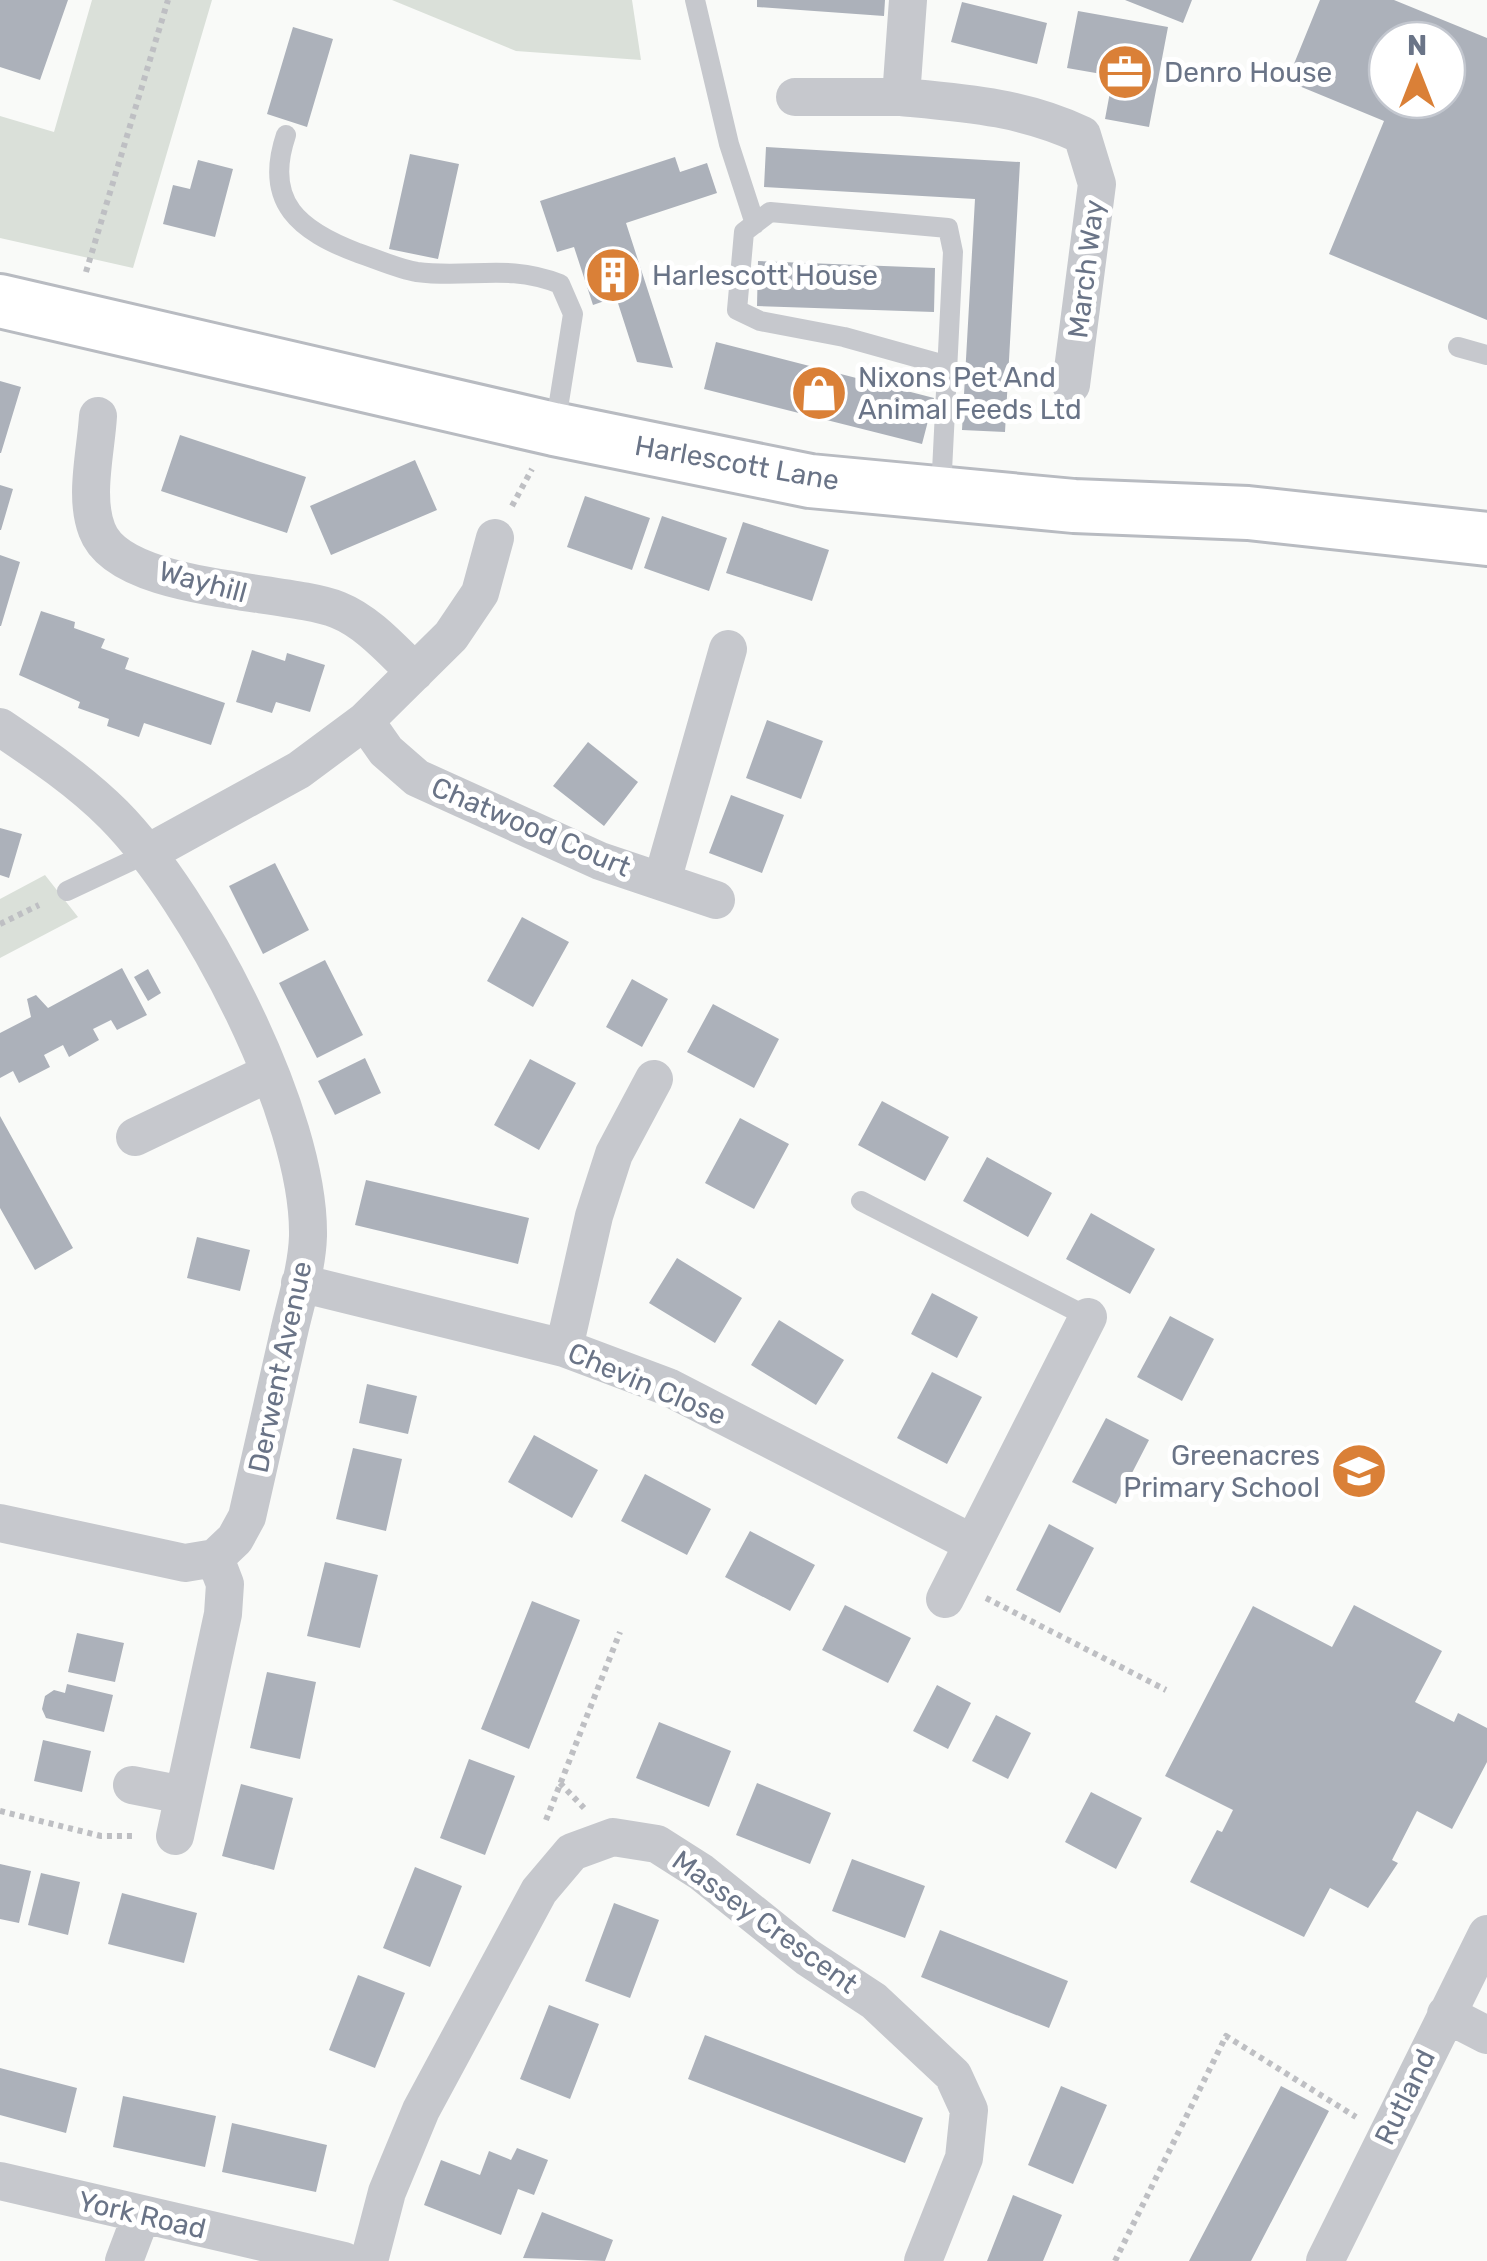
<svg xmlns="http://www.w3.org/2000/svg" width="1487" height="2261" font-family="Rubik,sans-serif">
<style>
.green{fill:#dae0d9}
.building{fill:#acb1ba;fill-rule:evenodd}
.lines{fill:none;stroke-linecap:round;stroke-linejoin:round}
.secondary-casing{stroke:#b8bbc1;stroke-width:58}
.path{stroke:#bebfc3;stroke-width:6;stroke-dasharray:5 5;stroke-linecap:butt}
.lane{stroke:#c6c8cd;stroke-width:20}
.street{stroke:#c6c8cd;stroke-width:38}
.secondary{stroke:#fff;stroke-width:52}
.labels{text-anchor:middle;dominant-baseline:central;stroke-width:10;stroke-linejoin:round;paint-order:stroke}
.poi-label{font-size:28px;fill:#6a7487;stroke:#fff;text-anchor:start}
.street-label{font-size:28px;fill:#6a7487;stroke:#fff}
</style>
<rect width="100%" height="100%" fill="#f9faf8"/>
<path class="green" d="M92 0H212L133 268 0 238V116L54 132Z
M392 0H632L641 60 516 51Z
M45 875 78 917 0 958V899Z"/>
<path class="building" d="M0 0H68L40 80 0 67Z
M757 0H885L884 16 757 7Z
M1125 0H1192L1183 23Z
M1320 0H1394L1487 38V320L1329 254 1384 121 1287 81ZM1387 40H1447V100H1387Z
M962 2 1047 23 1037 64 951 42Z
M1078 11 1168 27 1149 127 1105 119 1113 76 1067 68Z
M293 27 333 39 307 127 267 114Z
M766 147 1020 162 1005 432 962 430 975 199 764 187Z
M410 154 459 164 438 259 389 249Z
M675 157 680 172 707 163 717 193 626 223 673 368 637 362 616 297 593 305 574 247 557 252 540 201Z
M198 160 233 169 215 237 163 224 173 185 190 189Z
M758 261 935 268 934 312 757 306Z
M716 342 934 398 922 444 704 389Z
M0 381 21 387 1 453H0Z
M180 435 306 477 287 533 161 491Z
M415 460 437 510 331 555 310 506Z
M0 485 13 489 1 530H0Z
M585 496 650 518 632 570 567 547Z
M662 516 727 538 709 591 644 568Z
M743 522 829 550 812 601 726 573Z
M0 555 20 562 1 626H0Z
M41 611 75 622 74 628 105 639 101 648 129 658 125 669 225 703 211 745 144 723 139 737 107 726 109 719 78 708 80 702 19 675Z
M252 650 285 661 287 653 325 665 310 712 276 702 272 713 236 702Z
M767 720 823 741 801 799 746 778Z
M588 742 638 782 604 826 553 786Z
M731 795 784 815 762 873 709 853Z
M0 828 22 834 9 878 0 875Z
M275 863 309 930 263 954 229 886Z
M522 917 569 942 533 1007 487 981Z
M325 960 363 1035 317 1058 279 983Z
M122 968 147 1015 117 1030 111 1020 93 1029 99 1040 69 1057 63 1045 44 1055 50 1067 19 1083 13 1071 0 1078V1033L31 1017 27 999 36 995 48 1008Z
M148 969 161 993 148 1001 134 977Z
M632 979 668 999 642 1047 606 1027Z
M713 1004 779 1039 754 1088 687 1052Z
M365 1058 381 1093 335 1115 318 1081Z
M530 1059 576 1083 539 1150 494 1125Z
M882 1101 949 1137 925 1181 858 1145Z
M0 1116 73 1248 35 1270 0 1208Z
M740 1118 789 1144 754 1209 705 1183Z
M987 1157 1052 1193 1028 1237 963 1201Z
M366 1180 529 1218 518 1264 355 1225Z
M1091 1213 1155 1249 1130 1294 1066 1259Z
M197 1237 250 1250 240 1291 187 1278Z
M677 1258 742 1298 715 1343 649 1303Z
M932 1293 978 1317 957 1358 911 1334Z
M1170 1316 1214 1339 1182 1401 1137 1377Z
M779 1320 844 1360 816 1405 751 1365Z
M932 1372 982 1397 947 1464 897 1438Z
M367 1384 417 1396 408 1434 359 1423Z
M1106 1418 1149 1440 1116 1504 1072 1482Z
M534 1435 598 1470 572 1518 508 1482Z
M353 1448 402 1459 386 1531 336 1519Z
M645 1474 711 1509 687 1555 621 1521Z
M1049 1524 1094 1548 1060 1613 1016 1590Z
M750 1531 815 1565 790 1611 725 1577Z
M325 1562 378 1575 360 1648 307 1636Z
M532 1601 580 1620 529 1749 481 1729Z
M845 1605 911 1638 888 1683 822 1650Z
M1354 1605 1442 1651 1415 1702 1454 1722 1458 1713 1487 1728V1762L1452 1829 1417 1811 1392 1860 1398 1863 1368 1908 1330 1888 1304 1937 1190 1882 1217 1830 1222 1832 1233 1810 1165 1776 1253 1606 1332 1647Z
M77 1633 124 1643 115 1682 68 1672Z
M267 1672 316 1682 300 1759 250 1748Z
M67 1684 113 1695 104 1732 46 1718 42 1709 45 1696 54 1690 65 1693Z
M937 1685 971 1703 948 1749 913 1731Z
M996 1715 1031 1733 1008 1779 972 1761Z
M659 1722 731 1751 709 1807 636 1778Z
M43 1740 91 1751 82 1792 34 1781Z
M469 1759 515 1776 485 1855 440 1838Z
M757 1783 831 1813 810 1864 736 1835Z
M241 1784 293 1798 274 1870 222 1856Z
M1091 1792 1142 1818 1116 1869 1065 1842Z
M852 1859 925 1886 905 1938 832 1911Z
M0 1864 31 1871 19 1923 0 1919Z
M415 1867 462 1886 430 1967 383 1948Z
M41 1873 80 1882 68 1935 28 1925Z
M122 1893 197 1913 184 1963 108 1944Z
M614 1903 659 1920 630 1998 585 1981Z
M940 1930 1068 1981 1049 2028 921 1977Z
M358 1975 405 1993 375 2068 329 2050Z
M549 2005 599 2024 570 2099 520 2079Z
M705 2035 923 2118 905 2163 688 2079Z
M0 2068 77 2088 66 2133 0 2115Z
M1061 2086 1107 2105 1073 2184 1028 2165Z
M1281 2086 1329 2111 1251 2261H1189Z
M123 2096 216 2116 205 2167 113 2147Z
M232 2123 327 2145 316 2192 222 2172Z
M517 2148 548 2160 534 2195 518 2189 501 2235 424 2205 441 2160 480 2175 489 2151 511 2160Z
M1013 2195 1062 2215 1043 2261H987Z
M542 2212 613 2240 605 2261 523 2258Z"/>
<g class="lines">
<g class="secondary-casing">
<path id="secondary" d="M0 301 554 429 810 481 1074 506 1248 513 1487 539"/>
</g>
<path class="path" d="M86 272 168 0
M512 506 532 469
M0 924 39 905
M986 1598 1166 1690
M560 1783 584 1808
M0 1811 101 1836H136
M546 1820 620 1632
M1115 2261 1226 2036 1356 2117"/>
<path class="lane" d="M695 0 729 144 755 224
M286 135C263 203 300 231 358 253 377 259 398 269 417 272 469 279 507 263 560 284L573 314 555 427
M1458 347 1487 355
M941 491 953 252 948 228 770 212 744 232 737 310 760 321 844 337 948 366
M67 891 148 853
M861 1201 1088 1317"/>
<path class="street" d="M908 0 901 97C965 103 1023 107 1082 135L1097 184 1071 385
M795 97H901
M98 416C96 451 84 497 97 530 120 593 286 589 338 610 368 622 392 650 415 672
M365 721 386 751 417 778 600 861 716 900
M0 727C40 754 80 781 114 815 198 900 310 1114 308 1236 307 1268 296 1301 289 1332 275 1394 261 1456 247 1517L235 1539 215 1558
M148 853 299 770 365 721 451 636 480 593 495 538
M662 881 728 649
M135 1137 269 1073
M300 1283 564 1348 668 1387 972 1543
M564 1348 594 1216 614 1154 654 1079
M0 1523 185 1563 215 1558
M945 1599 1088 1317
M132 1785 183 1795
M175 1836 223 1614 225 1584 215 1558
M1446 2014 1487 2035
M0 2181 344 2261
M124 2261 141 2216
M369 2261 387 2192 421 2110 539 1891 572 1852 613 1837 657 1844 701 1872 807 1957 874 2001 953 2075 969 2110 964 2158 923 2261
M1325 2261 1487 1934"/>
<use href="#secondary" class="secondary"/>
</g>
<defs>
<g id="office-disc" transform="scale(2.875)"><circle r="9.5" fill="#da8037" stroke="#fff"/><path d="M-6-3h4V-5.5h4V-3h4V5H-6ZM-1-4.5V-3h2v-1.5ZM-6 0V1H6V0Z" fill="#fff"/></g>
<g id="building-disc" transform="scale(2.875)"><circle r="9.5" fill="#da8037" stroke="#fff"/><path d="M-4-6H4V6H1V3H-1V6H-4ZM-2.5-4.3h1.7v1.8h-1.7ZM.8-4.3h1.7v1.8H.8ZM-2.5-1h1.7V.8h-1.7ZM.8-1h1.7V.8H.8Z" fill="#fff"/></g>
<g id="shop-disc" transform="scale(2.875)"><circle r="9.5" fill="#da8037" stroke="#fff"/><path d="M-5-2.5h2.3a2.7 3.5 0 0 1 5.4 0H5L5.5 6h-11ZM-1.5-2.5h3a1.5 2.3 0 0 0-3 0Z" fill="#fff"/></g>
<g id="school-disc" transform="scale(2.875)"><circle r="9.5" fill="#da8037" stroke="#fff"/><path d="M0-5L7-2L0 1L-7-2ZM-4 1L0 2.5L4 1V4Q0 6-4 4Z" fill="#fff"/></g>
</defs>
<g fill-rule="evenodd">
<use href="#office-disc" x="1125" y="72"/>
<use href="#building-disc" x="613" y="275"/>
<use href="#shop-disc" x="819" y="393"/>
<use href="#school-disc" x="1359" y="1471"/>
</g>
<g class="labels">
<g class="poi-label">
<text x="1164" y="72">Denro House</text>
<text x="652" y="275">Harlescott House</text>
<text x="858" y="377">Nixons Pet And<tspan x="858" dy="32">Animal Feeds Ltd</tspan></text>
<text x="1320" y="1455" text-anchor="end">Greenacres<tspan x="1320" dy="32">Primary School</tspan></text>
</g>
<g class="street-label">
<text transform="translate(1086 269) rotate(-83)">March Way</text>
<text transform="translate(737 463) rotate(10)">Harlescott Lane</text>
<text transform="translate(203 582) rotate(15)">Wayhill</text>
<text transform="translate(531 827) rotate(23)">Chatwood Court</text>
<text transform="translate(280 1367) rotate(-78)">Derwent Avenue</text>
<text transform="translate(647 1384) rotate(23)">Chevin Close</text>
<text transform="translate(765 1922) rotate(36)">Massey Crescent</text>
<text transform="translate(1405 2097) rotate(-64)">Rutland</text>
<text transform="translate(142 2215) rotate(13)">York Road</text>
</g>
</g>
<g transform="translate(1417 70)"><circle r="48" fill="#ffffff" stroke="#c3c7cf" stroke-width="2.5"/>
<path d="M0-8L18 38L0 25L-18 38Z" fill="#da8037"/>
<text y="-15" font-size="28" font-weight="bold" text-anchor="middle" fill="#6a7487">N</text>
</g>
</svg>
